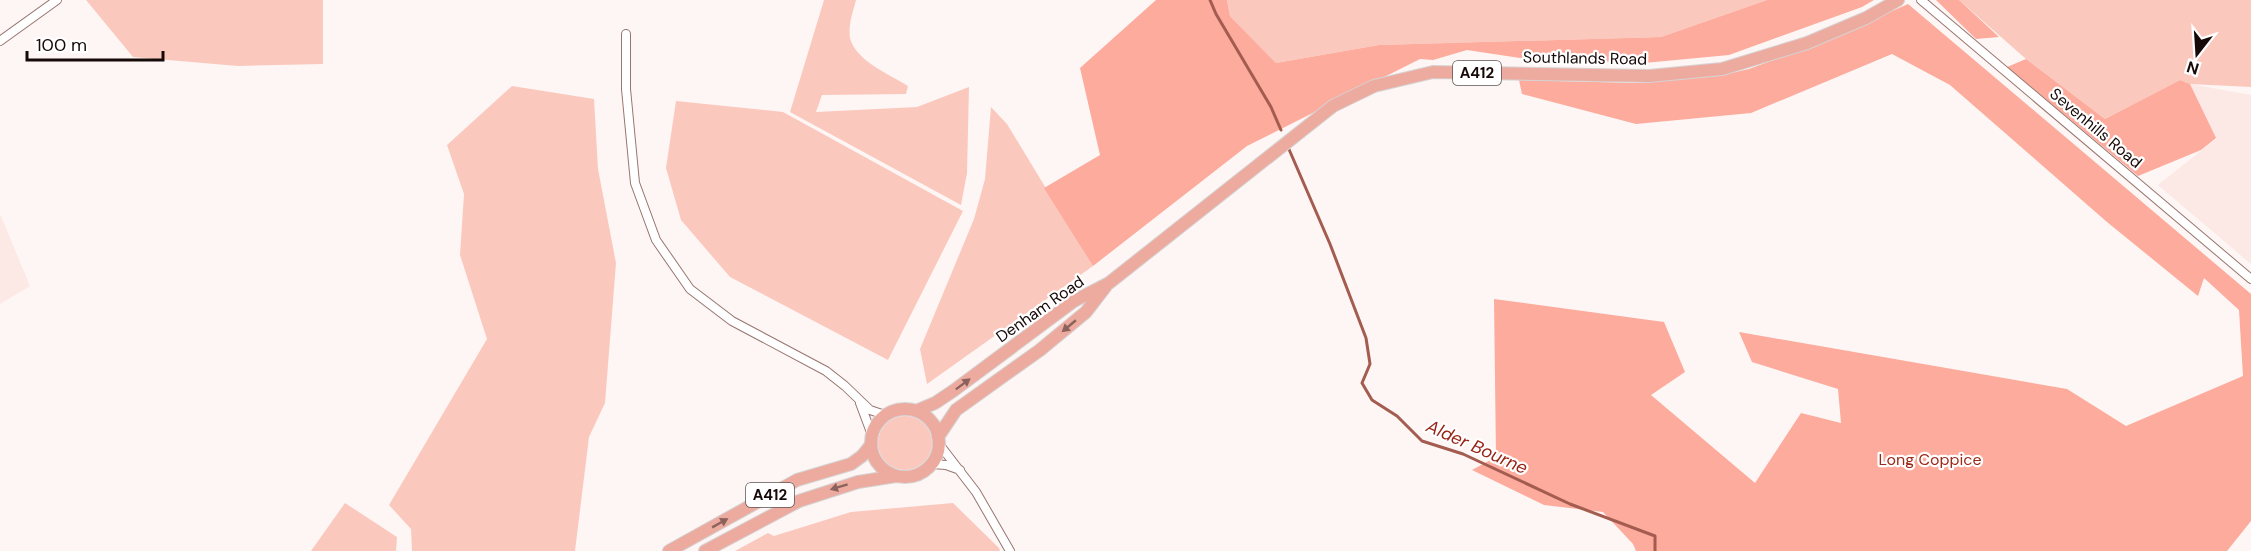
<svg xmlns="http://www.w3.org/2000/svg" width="2251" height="551" font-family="'DM Sans',sans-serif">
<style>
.built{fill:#fce8e4}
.green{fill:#fbc8be}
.forest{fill:#fcab9c}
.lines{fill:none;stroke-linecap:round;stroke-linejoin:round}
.stream{stroke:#a35c4f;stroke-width:3}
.street-casing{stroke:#98756f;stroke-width:10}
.primary-casing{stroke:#d5d3d3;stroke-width:14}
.street{stroke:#fff;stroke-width:8}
.primary{stroke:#edaba0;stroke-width:12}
.oneway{fill:#8c635c}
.labels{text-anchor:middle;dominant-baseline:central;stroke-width:4.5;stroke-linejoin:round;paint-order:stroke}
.shield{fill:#fff;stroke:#5c5452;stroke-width:1.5}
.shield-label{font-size:15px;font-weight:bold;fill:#160a08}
.street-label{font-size:16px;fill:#160a08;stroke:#fff}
.park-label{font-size:16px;fill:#9b2818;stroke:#fff}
.water-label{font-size:18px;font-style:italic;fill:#972414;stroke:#fff}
</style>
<rect width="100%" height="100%" fill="#fef6f4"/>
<path class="built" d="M2190 84 2251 95V264L2158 185 2216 139Z
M0 214 30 286 0 304Z"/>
<path class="green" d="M86 0H323V64L238 66 133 57Z
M824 0H856C853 12 848 25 850 38 856 61 889 74 908 86L906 94 822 95 816 112 917 107 969 87 967 173 961 205 790 112Z
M1227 0H1767L1661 37 1379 45 1276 63 1230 16Z
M1959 0H2251V87L2190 84 2180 80 2105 119 2026 59Z
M512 86 594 99 598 169 616 263 605 403 589 437 575 551H412L411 529 389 505 487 339 460 255 464 194 447 145Z
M676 101 783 112 963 211 888 360 730 277 681 220 666 168Z
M991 107 1007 124 1093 266 927 384 920 349 974 219 985 179Z
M878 443a27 27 0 1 1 54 0a27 27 0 1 1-54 0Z
M345 503 397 537 396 551H311Z
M953 503 999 548 1000 551H735L768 533 774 536 851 512Z"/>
<path class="forest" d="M1156 0H1227L1230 16 1276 63 1379 45 1661 37 1767 0H1874L1862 7 1729 55 1644 63 1520 58 1467 50 1433 60 1420 59 1247 146 1093 266 1044 188 1100 155 1080 68Z
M1936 0H1959L1999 37 1976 39Z
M1908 4 2251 294V521L2227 551H1636L1633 544 1603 512 1544 505 1472 470 1496 457 1494 299 1664 322 1685 372 1651 395 1755 483 1801 413 1841 423 1838 389 1752 362 1739 332 2067 389 2126 426 2243 376 2239 310 2204 278 2198 296 2107 222 1950 85 1892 54 1751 113 1636 124 1522 94 1519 80 1638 83 1718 76 1749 69 1817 44Z
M2026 59 2105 119 2180 80 2190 84 2216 138 2201 150 2138 176 2007 67Z"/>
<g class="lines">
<path class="stream" d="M1210 0 1216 14 1271 107 1281 130
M1288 147 1330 244 1366 338 1370 364 1362 383 1372 400 1397 416 1422 441 1463 454 1570 504 1655 536V551"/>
<g class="street-casing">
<path id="street" d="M1921 0 2251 279
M626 34V89L635 183 656 240 690 289 732 321 826 371 845 386 870 410 885 415
M0 41 57 0
M860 403 872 435
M939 444 976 492 1010 551
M932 464 946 465 960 470"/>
</g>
<g class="primary-casing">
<path id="primary" d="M871 443a34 34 0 1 1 68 0a34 34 0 1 1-68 0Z
M916 411 935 403 953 391 1074 301 1109 283 1333 106 1374 86 1433 72 1649 76 1722 69 1807 43 1866 18 1898 0
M938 437 956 410 1040 350 1086 312 1106 286
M669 551 797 480 851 464 862 456 871 445
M705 551 799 501 858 482 896 476"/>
</g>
<use href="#street" class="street"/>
<use href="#primary" class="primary"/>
</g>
<defs><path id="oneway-solid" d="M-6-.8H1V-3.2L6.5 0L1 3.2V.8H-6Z" transform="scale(1.5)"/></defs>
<g class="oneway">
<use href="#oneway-solid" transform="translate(1069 326) rotate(140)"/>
<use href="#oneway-solid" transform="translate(963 384) rotate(-37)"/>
<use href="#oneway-solid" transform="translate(839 487) rotate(163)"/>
<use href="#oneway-solid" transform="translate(720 523) rotate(-29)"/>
</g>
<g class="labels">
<g class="shield">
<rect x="1453" y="61" width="48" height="24" rx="4.5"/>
<rect x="746" y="483" width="48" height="24" rx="4.5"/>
</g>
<g class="shield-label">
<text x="1477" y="73">A412</text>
<text x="770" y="495">A412</text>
</g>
<g class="street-label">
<text transform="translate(1585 58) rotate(1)">Southlands Road</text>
<text transform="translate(2096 128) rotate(40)">Sevenhills Road</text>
<text transform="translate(1040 309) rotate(-35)">Denham Road</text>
</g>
<g class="park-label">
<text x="1930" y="459">Long Coppice</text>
</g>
<g class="water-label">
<text transform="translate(1477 447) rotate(24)">Alder Bourne</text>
</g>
</g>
<g transform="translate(2197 54) rotate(197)" stroke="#ffffff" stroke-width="4.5" paint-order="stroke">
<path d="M0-4.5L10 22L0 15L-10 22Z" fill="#160a08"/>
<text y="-9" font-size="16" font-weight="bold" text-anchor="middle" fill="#160a08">N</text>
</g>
<path d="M27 51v9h136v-9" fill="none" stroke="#160a08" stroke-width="3"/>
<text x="36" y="51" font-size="18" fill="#160a08" stroke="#ffffff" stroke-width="4.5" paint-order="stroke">100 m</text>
</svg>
